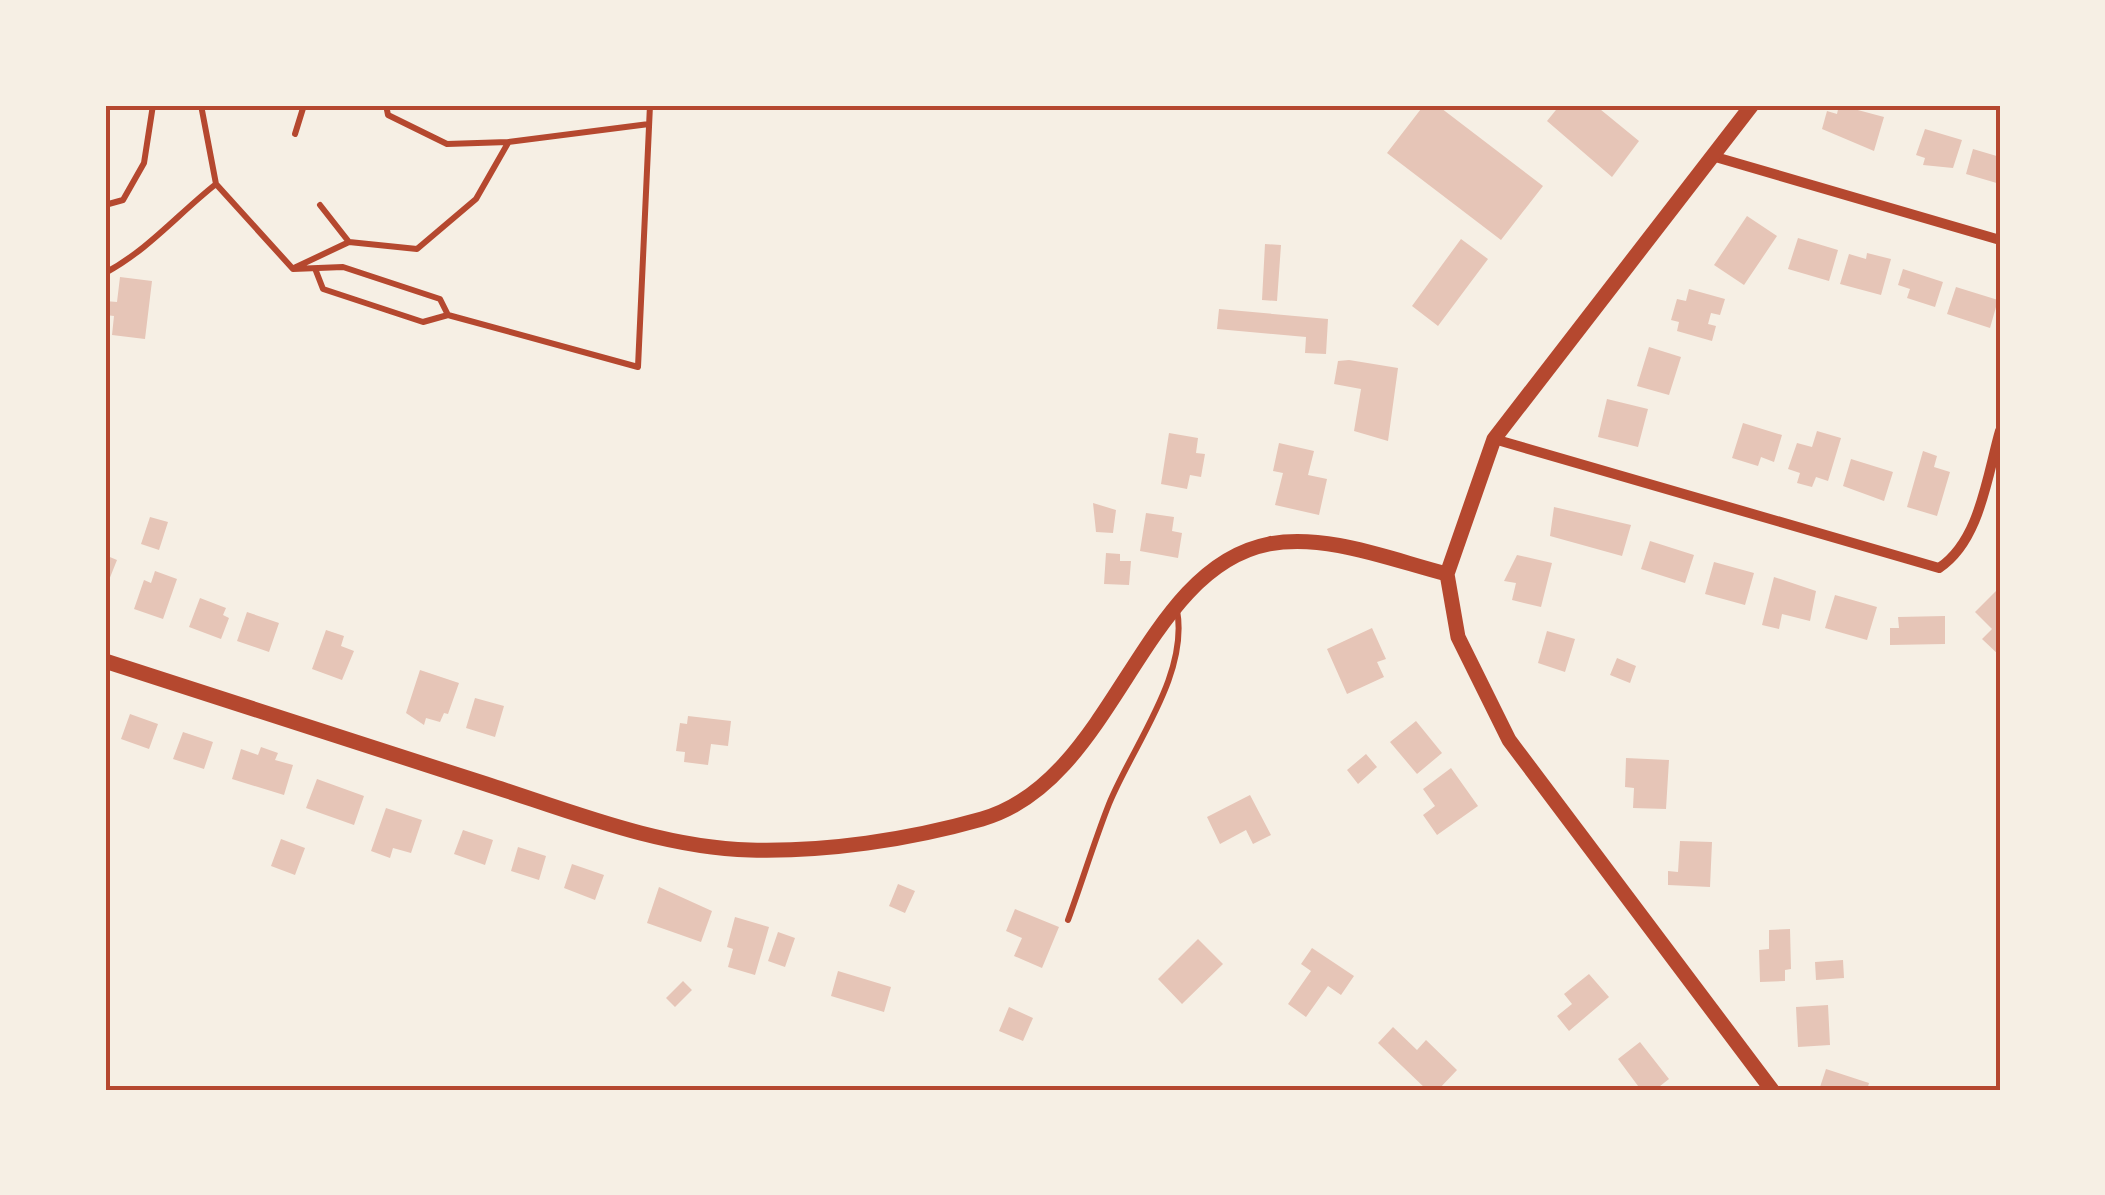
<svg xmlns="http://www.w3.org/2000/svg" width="2105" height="1195" font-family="'Exo 2',sans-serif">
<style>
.building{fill:#e6c5b7}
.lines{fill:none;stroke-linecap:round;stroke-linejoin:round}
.service{stroke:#b5482f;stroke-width:6}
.minor{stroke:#b5482f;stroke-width:10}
.tertiary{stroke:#b5482f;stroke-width:15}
.neatline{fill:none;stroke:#b5482f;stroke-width:4}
</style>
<rect width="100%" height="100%" fill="#f6efe4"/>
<path class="building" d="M1424 105H1437L1543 186 1501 240 1387 153Z
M1560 105H1595L1639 141 1612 177 1547 121Z
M1839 105 1884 117 1874 151 1822 129 1827 111 1837 114Z
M1925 129 1962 140 1953 168 1923 165 1925 158 1916 155Z
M1973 149 2000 157V184L1966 174Z
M1747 216 1777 236 1744 285 1714 265Z
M1798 238 1838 250 1829 281 1788 269Z
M1461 239 1488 259 1438 326 1412 306Z
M1265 244 1281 245 1277 301 1262 300Z
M1867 253 1891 259 1881 295 1840 284 1849 254 1866 259Z
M1903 269 1943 282 1935 307 1907 298 1910 289 1898 285Z
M120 277 152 281 145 339 112 335 114 316 105 315V301L117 302Z
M1956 287 1998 300 1990 328 1947 314Z
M1689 289 1725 299 1720 315 1711 313 1708 324 1716 326 1712 341 1677 331 1679 322 1671 320 1677 299 1686 301Z
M1219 309 1328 319 1326 354 1305 353 1306 337 1217 329Z
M1649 347 1681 357 1669 395 1637 386Z
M1349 360 1398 368 1388 441 1354 431 1361 389 1334 384 1338 361Z
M1607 399 1648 409 1638 447 1598 437Z
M1743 423 1782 435 1774 462 1761 457 1758 466 1732 458Z
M1817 431 1841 438 1828 481 1816 477 1812 487 1797 483 1800 473 1788 469 1797 443 1812 447Z
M1169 433 1198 438 1196 453 1205 454 1201 477 1190 475 1187 489 1161 484Z
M1279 443 1314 451 1308 475 1327 479 1319 515 1275 505 1283 473 1273 471Z
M1923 451 1937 456 1934 467 1950 472 1937 516 1907 507Z
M1851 459 1893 472 1884 501 1843 486Z
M1093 503 1116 510 1113 533 1096 532Z
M1554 507 1631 525 1622 556 1550 536Z
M1146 513 1174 517 1172 531 1182 533 1178 558 1140 551Z
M150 517 168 522 159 550 141 544Z
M1650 541 1694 555 1685 583 1641 569Z
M1106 553 1120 554V561H1131L1129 585 1104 584Z
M105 555 117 560 105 590Z
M1517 555 1552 563 1541 607 1512 600 1516 583 1504 581Z
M1714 562 1754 573 1745 605 1705 594Z
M155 571 177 579 163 619 134 609 144 580 151 583Z
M1774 577 1816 591 1810 621 1782 614 1779 629 1762 625Z
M2000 587V656L1982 639 1992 629 1975 612Z
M1835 595 1877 607 1867 640 1825 628Z
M200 598 226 608 223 615 229 618 221 639 189 627Z
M247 612 279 623 269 652 237 641Z
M1945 616V644L1890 645V628H1899L1898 617Z
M1372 628 1386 659 1377 662 1384 677 1347 694 1327 649Z
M326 630 344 636 341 646 354 651 342 680 312 669Z
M1547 631 1575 639 1565 672 1538 663Z
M1617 658 1636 666 1630 683 1610 675Z
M420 670 459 683 448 714 444 713 440 722 426 718 424 725 406 713Z
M475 698 504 706 495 737 466 728Z
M130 714 158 724 149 749 121 739Z
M688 716 731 721 728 746 711 744 708 765 684 762 685 752 676 751 680 723 687 724Z
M1416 721 1442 753 1417 774 1390 742Z
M183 732 213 742 204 769 173 759Z
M261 747 278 753 275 760 293 765 284 795 232 779 241 749 258 755Z
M1366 754 1377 767 1358 784 1347 770Z
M1626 758 1669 760 1666 809 1633 808 1634 788 1625 787Z
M1451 768 1478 806 1437 835 1423 815 1435 806 1423 789Z
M317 779 364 796 354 825 306 808Z
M1250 795 1271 835 1253 844 1246 830 1220 844 1207 817Z
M386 808 422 820 411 853 393 848 390 858 371 851Z
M463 830 493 840 485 865 454 854Z
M281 839 305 848 295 875 271 866Z
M1680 841 1712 842 1710 887 1668 885V871L1678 872Z
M518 847 546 856 539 880 511 871Z
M572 864 604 875 595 900 564 888Z
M898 884 915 891 905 913 889 906Z
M659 887 712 911 701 942 647 923Z
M1015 909 1059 927 1042 968 1014 956 1022 938 1006 931Z
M735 917 769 927 755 975 728 967 733 949 727 947Z
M1790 929 1791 969 1785 970V981L1760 982 1759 950 1769 949V930Z
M778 932 795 938 785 967 768 961Z
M1198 939 1223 964 1182 1004 1158 979Z
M1312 948 1354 976 1341 995 1328 986 1306 1017 1288 1004 1311 971 1301 964Z
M1843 960 1844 978 1816 980 1815 962Z
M838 971 891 987 884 1012 831 996Z
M1589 974 1609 997 1569 1031 1557 1016 1572 1004 1564 994Z
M683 981 692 990 675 1007 666 998Z
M1828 1005 1830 1045 1798 1047 1796 1007Z
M1009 1007 1033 1018 1023 1041 999 1031Z
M1393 1027 1417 1050 1426 1040 1457 1070 1438 1090H1427L1378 1043Z
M1640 1042 1669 1079 1655 1090H1641L1618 1059Z
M1826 1069 1869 1083 1867 1090H1819Z"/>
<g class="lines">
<path class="service" d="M201 105 216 184 293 269 343 267 440 299 448 315
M386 105 388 115 447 144 508 142 649 124
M295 134 304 105
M105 205 123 200 144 163 153 105
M320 205 349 242 417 249 476 199 508 143
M294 268 349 242
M316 271 323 289 423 322 448 315 638 367 650 105
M105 273C148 250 178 214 216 184
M1068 920C1082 882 1094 842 1109 804 1133 745 1189 675 1177 610"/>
<path class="minor" d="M1712 156 2000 240
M1494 439 1939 568C1980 541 1987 476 2000 431"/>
<path class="tertiary" d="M1752 105 1494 439 1447 574 1458 637 1509 740 1772 1090
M105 661C232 702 359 743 486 784 570 811 661 848 750 850 826 852 908 840 982 819 1115 781 1140 569 1269 544 1326 533 1392 560 1447 574"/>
</g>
<rect width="2105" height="1195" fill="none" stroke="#f6efe4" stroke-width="215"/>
<rect x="108" y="108" width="1890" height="980" class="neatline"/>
</svg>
